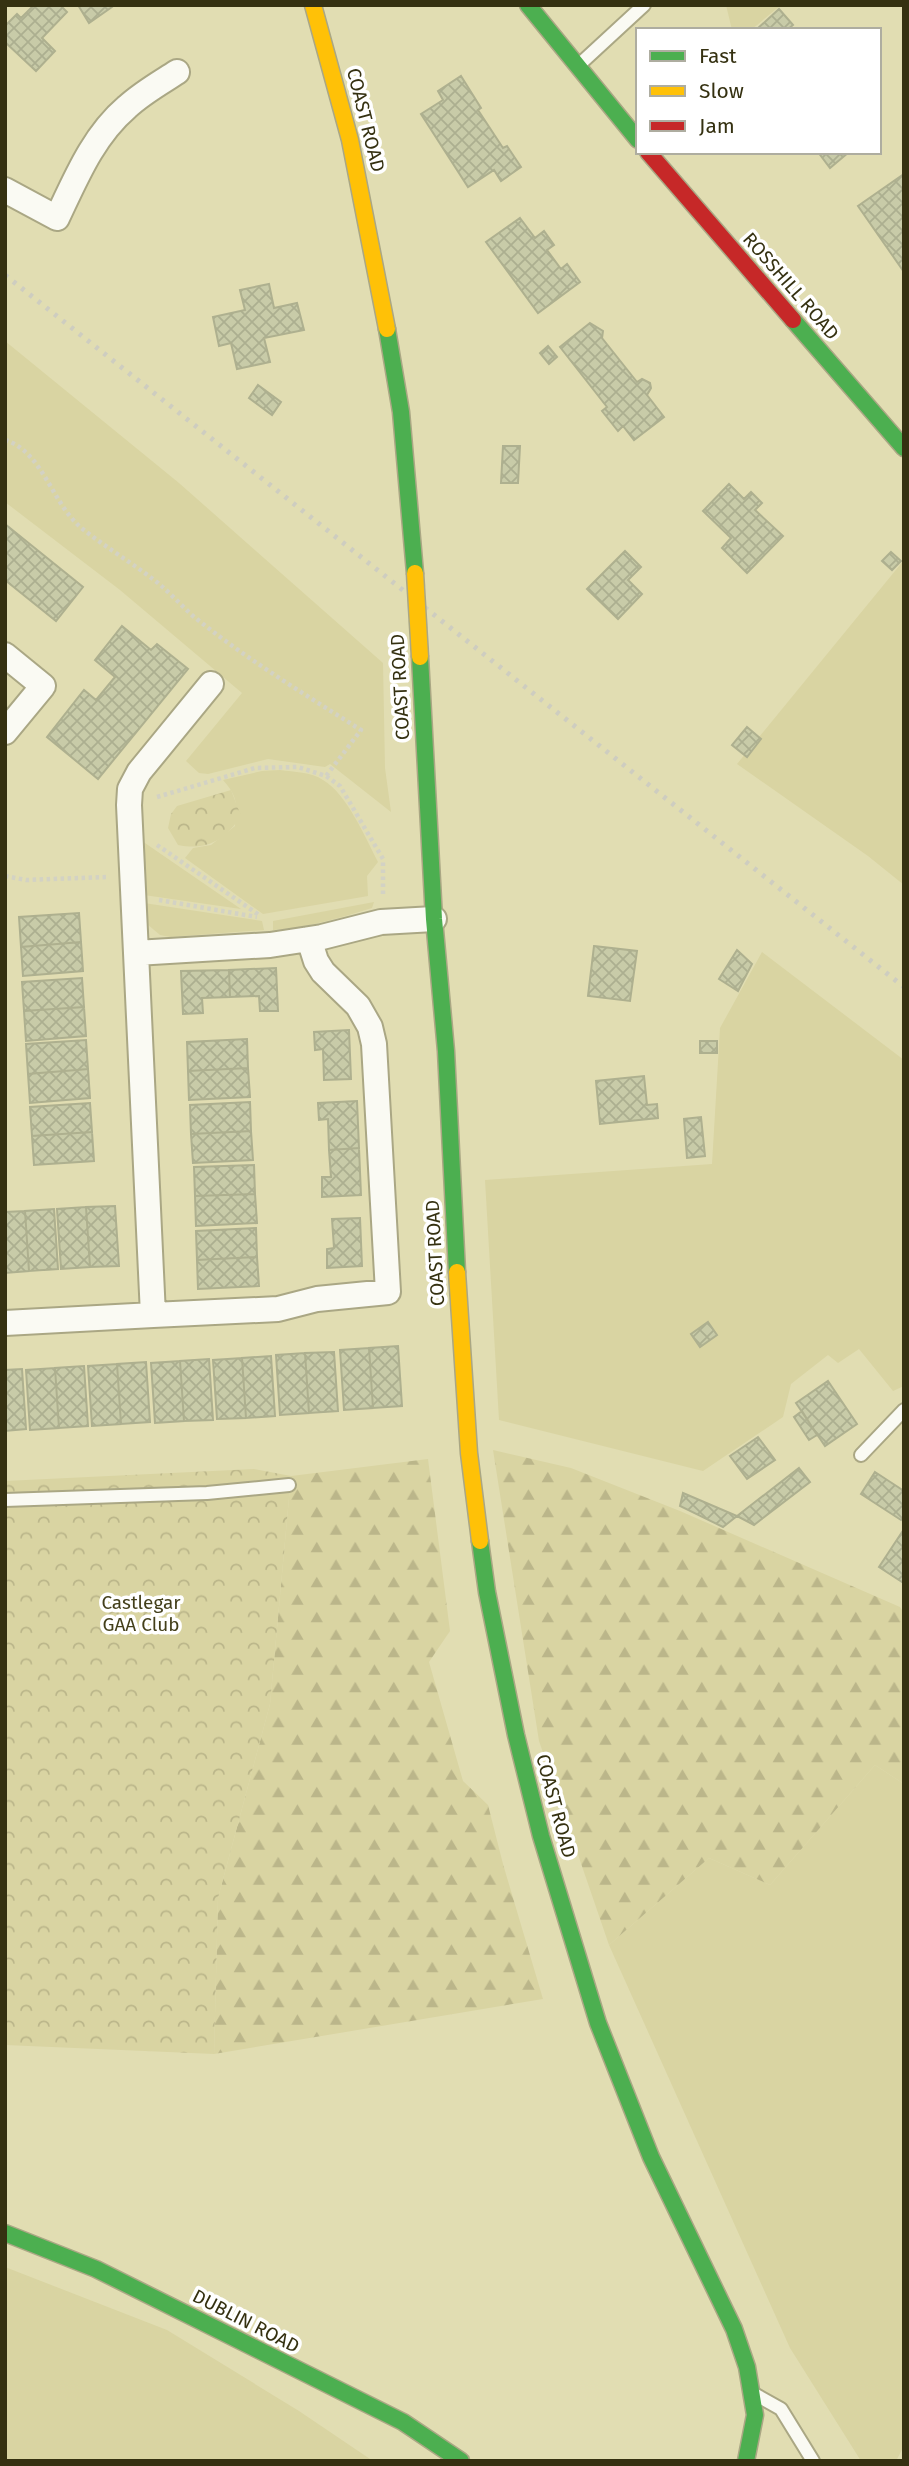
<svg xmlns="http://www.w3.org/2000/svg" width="909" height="2466" font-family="'Fira Sans',sans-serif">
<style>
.grass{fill:#d9d4a2}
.forest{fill:url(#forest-firs)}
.park{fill:url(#park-crowns)}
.building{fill:url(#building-cross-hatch);stroke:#aeb08f;stroke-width:2}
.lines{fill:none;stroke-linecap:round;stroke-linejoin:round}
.lane-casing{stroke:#aaa784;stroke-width:16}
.street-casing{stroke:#aaa784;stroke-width:28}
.fast-casing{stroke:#aaa784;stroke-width:19}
.slow-casing{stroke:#aaa784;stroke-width:19}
.jam-casing{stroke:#aaa784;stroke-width:19}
.path{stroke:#d3d2c4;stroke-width:4.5;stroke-dasharray:3.5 3.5;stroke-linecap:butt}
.lane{stroke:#fafaf3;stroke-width:12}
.street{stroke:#fafaf3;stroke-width:24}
.fast{stroke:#4caf50;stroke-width:16}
.slow{stroke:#ffc107;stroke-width:16}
.jam{stroke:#c62828;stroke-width:16}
.rail{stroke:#cecdc0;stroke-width:5;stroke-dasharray:3.5 7;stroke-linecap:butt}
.slow-bridge-casing{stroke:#aaa784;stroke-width:19;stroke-linecap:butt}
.slow-bridge{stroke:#ffc107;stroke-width:16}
.labels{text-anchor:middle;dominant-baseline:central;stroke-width:7;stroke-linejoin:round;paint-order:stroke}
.street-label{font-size:19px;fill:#353111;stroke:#fff}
.park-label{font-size:19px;fill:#433f1a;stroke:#fff}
</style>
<defs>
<pattern id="forest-firs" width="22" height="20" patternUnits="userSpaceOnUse" patternTransform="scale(1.75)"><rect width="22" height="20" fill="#d9d4a2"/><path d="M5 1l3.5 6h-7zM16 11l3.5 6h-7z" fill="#bbb68a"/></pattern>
<pattern id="park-crowns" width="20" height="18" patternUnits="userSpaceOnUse" patternTransform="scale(1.75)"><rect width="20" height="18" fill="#d9d4a2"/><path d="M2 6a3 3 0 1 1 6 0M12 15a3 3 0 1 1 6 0" fill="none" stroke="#bbb68a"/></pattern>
<pattern id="building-cross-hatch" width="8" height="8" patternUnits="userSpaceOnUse" patternTransform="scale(1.75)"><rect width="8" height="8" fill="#c8cba8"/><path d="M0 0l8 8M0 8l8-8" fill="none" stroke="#acaf90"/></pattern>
</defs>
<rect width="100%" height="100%" fill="#e1ddb2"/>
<path class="grass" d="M726 5H781L751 30H732Z
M5 341 179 483 383 663 385 768 391 812 330 764 325 767 268 759 208 774 199 773 186 761 242 693 120 590 5 502Z
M904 560V885L868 856 737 764Z
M280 770C294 772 311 772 323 780 347 794 365 837 378 862L367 876 368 896 263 914 185 858 193 848 211 845 235 826C237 804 238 797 223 780L262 771Z
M142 841 241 909 144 895Z
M374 902 372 908C339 918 307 928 273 930V921Z
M144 903 262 921 264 930 170 937 160 935 147 924Z
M762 952 904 1060V1386L893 1391 859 1349 838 1363 828 1355 791 1384 783 1417 703 1471 499 1420 485 1180 712 1164 720 1028Z
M875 1765 904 1784V2446L896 2461H861L790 2348 609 1945 709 1858 770 1885Z
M5 2267 167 2330 299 2411 373 2461H5Z"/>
<path class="forest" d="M493 1450 571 1468 680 1511 900 1607 904 1613V1784L875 1765 770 1885 709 1858 609 1945 539 1741Z
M428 1459 450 1631 429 1662 463 1781 488 1805 503 1864 543 1999 214 2054 218 1898 270 1704 291 1476Z"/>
<path class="park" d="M231 790 241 816C225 840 207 851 178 845L168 828 171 814 177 806Z
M254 1469 291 1476 270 1704 218 1898 214 2054 5 2045V1481Z"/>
<path class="building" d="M34 5H60L67 12 42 38 55 51 36 71 5 42V22L7 24 17 14 21 18Z
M78 5H111L112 7 89 23Z
M779 9 793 25 787 30H756Z
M461 76 481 108 478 110 503 148 507 146 521 167 501 181 494 170 468 187 421 114 443 100 438 91Z
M818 152H849L830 168Z
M904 174V272L858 206Z
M520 218 535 238 544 231 554 245 547 250 561 269 567 264 580 282 538 313 486 242Z
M269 284 274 308 297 303 304 330 264 338 270 362 237 369 231 343 219 346 213 317 245 310 240 290Z
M590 323 603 331 602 338 637 382 642 379 650 383 651 388 647 395 664 417 634 440 623 426 618 431 602 411 607 407 560 347Z
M548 346 557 357 549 364 540 353Z
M258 385 281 402 272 415 249 398Z
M503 446H520L518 483H501Z
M729 484 744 499 751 492 762 503 755 510 783 536 747 573 722 548 731 538 703 511Z
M5 524 83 587 56 621 5 580Z
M625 551 641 567 628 580 642 594 618 619 587 589Z
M891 552 901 561 892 570 882 561Z
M122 626 151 650 157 644 188 669 98 779 47 737 84 690 96 700 115 677 95 660Z
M747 727 761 739 747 757 732 745Z
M79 913 81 942 21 947 19 917Z
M81 942 83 971 23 976 21 947Z
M594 946 637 951 630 1001 588 996Z
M737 950 752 964 738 991 719 979Z
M276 968 278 1011H260L259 996 230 997 229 970Z
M229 970 230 997 202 998 203 1013 183 1014 181 971Z
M82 978 84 1007 24 1011 22 982Z
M84 1007 86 1036 26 1041 24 1011Z
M349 1030 351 1079 324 1080 323 1049 315 1050 314 1032Z
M247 1039 248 1068 188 1071 187 1042Z
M86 1040 88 1069 28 1074 26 1044Z
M700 1041H717V1053H700Z
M248 1068 250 1097 189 1100 188 1071Z
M88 1069 90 1098 30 1103 28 1074Z
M644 1076 647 1105 657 1104 658 1118 600 1124 596 1081Z
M357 1101 359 1148 329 1150 328 1119 319 1120 318 1103Z
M250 1102 251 1131 191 1134 190 1105Z
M90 1103 92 1132 32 1136 30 1107Z
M701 1117 705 1156 687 1158 684 1119Z
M251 1131 253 1160 193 1163 191 1134Z
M92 1132 94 1161 34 1165 32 1136Z
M359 1148 361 1195 322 1197V1177H331L329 1150Z
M254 1165 255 1194 195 1196 194 1167Z
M255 1194 257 1223 196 1226 195 1196Z
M115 1206 119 1266 90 1267 86 1207Z
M86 1207 90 1267 61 1269 57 1209Z
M54 1209 58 1269 29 1271 25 1211Z
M25 1211 29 1271 5 1273V1212Z
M360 1218 362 1266 327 1268V1249L334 1248 332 1219Z
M256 1228 257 1257 197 1260 196 1231Z
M257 1257 259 1286 198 1289 197 1260Z
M708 1322 717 1335 700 1347 691 1334Z
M398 1346 402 1406 373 1408 369 1348Z
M369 1348 373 1408 344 1410 340 1350Z
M334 1352 338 1411 309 1413 305 1353Z
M305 1353 309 1413 280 1415 276 1355Z
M271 1356 275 1416 246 1418 242 1358Z
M242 1358 246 1418 217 1419 213 1360Z
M209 1359 213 1420 184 1421 180 1361Z
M180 1361 184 1421 155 1423 151 1363Z
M146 1362 150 1422 121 1424 117 1364Z
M117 1364 121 1424 92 1426 88 1366Z
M84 1366 88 1426 59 1428 55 1368Z
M55 1368 59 1428 30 1430 26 1370Z
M22 1369 26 1429 5 1431V1370Z
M828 1381 857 1424 825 1446 796 1403Z
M802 1411 817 1435 809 1440 794 1417Z
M758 1437 775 1460 747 1479 730 1456Z
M799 1468 810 1482 754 1525 737 1516Z
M875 1472 904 1491V1516L901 1520 861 1494Z
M683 1493 737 1516 723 1527 680 1506Z
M904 1529V1580L902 1582 879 1567Z"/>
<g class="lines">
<g class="lane-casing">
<path id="lane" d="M580 64 644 5
M861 1455 904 1410
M5 1500 207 1493 289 1485
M756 2395 781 2409 813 2461"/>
</g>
<g class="street-casing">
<path id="street" d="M5 190 57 218C76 178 93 136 127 107 142 93 160 83 177 72
M5 655 43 686 5 732
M211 684 139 772 130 789 129 805 136 953 270 945 322 937 381 922 434 919
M136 953 153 1315 278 1309 317 1299 388 1292 374 1044 370 1027 358 1006 323 972 316 961 309 939
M5 1323 153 1315"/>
</g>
<g class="fast-casing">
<path id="fast" d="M528 5 638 140
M793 320 904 448
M387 329 401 412 415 573
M420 657 434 919 446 1051 457 1272
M480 1541 487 1592 516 1735 541 1836 598 2023 651 2157 734 2329 747 2367 755 2415 746 2461
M5 2233 96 2269 403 2422 461 2461"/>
</g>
<g class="slow-casing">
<path id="slow" d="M313 5 350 140 387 329
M457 1272 469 1453 480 1541"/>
</g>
<g class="jam-casing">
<path id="jam" d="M648 152 793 320"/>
</g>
<path class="path" d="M5 440C44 452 52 506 84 530 108 549 134 564 158 583 170 593 181 605 193 616 245 658 304 694 361 730L326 776
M157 797 255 768 298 767 326 776 340 786 383 859V895
M157 845 259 915
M5 876 26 880 106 877
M159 900 257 917"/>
<use href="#lane" class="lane"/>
<use href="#street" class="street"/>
<use href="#fast" class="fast"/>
<use href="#slow" class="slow"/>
<use href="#jam" class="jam"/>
<path class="rail" d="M5 275 904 987"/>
<g class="slow-bridge-casing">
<path id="slow-bridge" d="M415 573 420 657"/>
</g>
<use href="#slow-bridge" class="slow-bridge"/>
</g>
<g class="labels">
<g class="street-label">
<text transform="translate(366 120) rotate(76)">COAST ROAD</text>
<text transform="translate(791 286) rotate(49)">ROSSHILL ROAD</text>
<text transform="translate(400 687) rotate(-93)">COAST ROAD</text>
<text transform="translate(435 1253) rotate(-93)">COAST ROAD</text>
<text transform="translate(556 1806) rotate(75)">COAST ROAD</text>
<text transform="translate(246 2321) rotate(27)">DUBLIN ROAD</text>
</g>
<g class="park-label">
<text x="141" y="1602">Castlegar<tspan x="141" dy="22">GAA Club</tspan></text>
</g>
</g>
<rect width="909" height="2466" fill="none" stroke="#353111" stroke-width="14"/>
<rect x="636" y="28" width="245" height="126" fill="#ffffff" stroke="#aeada0" stroke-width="2"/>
<rect x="650" y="51" width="35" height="10" fill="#4caf50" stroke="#aeada0" stroke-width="2"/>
<text x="699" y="63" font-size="21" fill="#353111">Fast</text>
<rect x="650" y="86" width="35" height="10" fill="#ffc107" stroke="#aeada0" stroke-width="2"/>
<text x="699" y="98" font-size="21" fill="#353111">Slow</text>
<rect x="650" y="121" width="35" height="10" fill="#c62828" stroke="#aeada0" stroke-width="2"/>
<text x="699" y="133" font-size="21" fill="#353111">Jam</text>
</svg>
